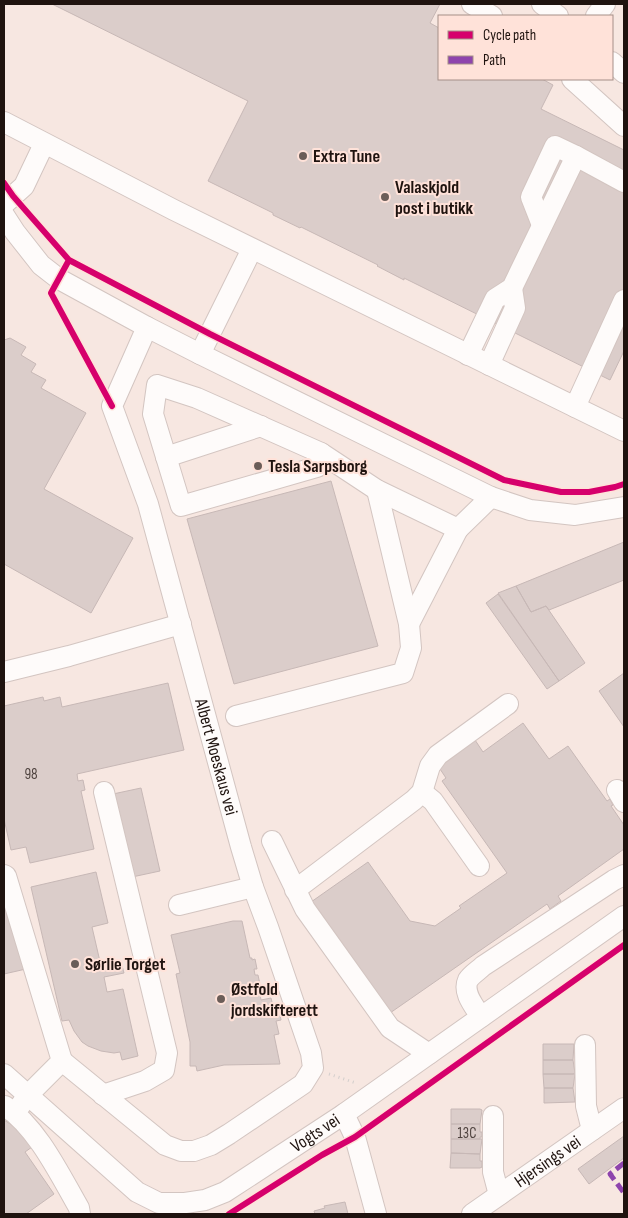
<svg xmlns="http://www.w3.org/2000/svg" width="628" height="1218" font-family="'Sofia Sans Condensed',sans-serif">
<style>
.building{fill:#dbcdca;stroke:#c7b8b6}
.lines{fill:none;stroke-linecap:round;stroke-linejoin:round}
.minor-casing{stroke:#d3c5c1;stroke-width:22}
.path{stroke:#d2cecc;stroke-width:3;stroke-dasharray:1 4;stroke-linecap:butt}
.minor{stroke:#fefbfa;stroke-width:20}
.quiet{stroke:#8e44ad;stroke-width:5;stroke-dasharray:10 5;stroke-linecap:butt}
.cycleway-casing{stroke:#ffe2d9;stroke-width:9}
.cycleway{stroke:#d6006c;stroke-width:6}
.poi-dot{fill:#6b5d58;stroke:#ffe2d9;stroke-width:2}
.labels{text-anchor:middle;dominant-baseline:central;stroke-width:4;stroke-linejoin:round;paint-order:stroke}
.number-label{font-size:15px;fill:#4e423e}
.poi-label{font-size:18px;font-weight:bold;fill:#1f130f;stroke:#ffe2d9;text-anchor:start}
.street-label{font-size:18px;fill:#1f130f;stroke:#ffe2d9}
</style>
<rect width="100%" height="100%" fill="#f7e7e1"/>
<path class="building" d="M52 4H440L430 23 439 28V79H542L553 85 541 109 624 150V351L610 380 404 278V280L377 266 378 265 301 227 300 228 273 215V213L208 181 248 101Z
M10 338 26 347 21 355 36 364 31 372 46 380 41 388 86 413 44 489 133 538 91 613 4 564V340Z
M331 481 378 646 234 684 187 519Z
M624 542V580L549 610 546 606 531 612 516 586Z
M516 586 531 612 546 606 585 663 559 681 498 593Z
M498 594 559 681 547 689 486 603Z
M624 673V727L599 691Z
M168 683 184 750 77 774 78 781 83 780 85 790 81 791 94 849 30 863 26 847 11 850 4 819V706L43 697 44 701 60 697 62 707Z
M523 723 549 759 568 746 607 801 610 799 613 805 611 806 624 825V849L558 896 561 901 550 909 547 904 390 1013 311 902 368 862 410 921 435 926 461 908 459 906 507 873 442 781 446 778 438 766 475 740 483 752Z
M141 788 160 871 132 877 113 794Z
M96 872 108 923 92 927 101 966 121 962 124 973 104 977 107 992 123 989 138 1056 122 1060 120 1052 114 1053 101 1051 88 1046 82 1042 74 1031 69 1020 62 1021 31 887Z
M4 902 26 969 4 974Z
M233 921H242L250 958H252V960L255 959 257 969H254L255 975H258L262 994H260L261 1000 271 998 274 1010 279 1009 281 1020 276 1021 279 1034 274 1035 280 1064 224 1065 197 1071 196 1066H190V1042L176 974 180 973 171 935Z
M543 1044H574L573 1060H543Z
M543 1060H573L575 1073 573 1074H543Z
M543 1074H575L573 1088H544Z
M544 1088H573L575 1102 544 1103Z
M451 1109H480L482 1110 480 1124H451Z
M4 1120 15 1127 32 1147 25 1152 54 1194 26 1214H4Z
M451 1124H480V1132H482V1137H480V1139H451Z
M624 1136V1158L589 1184 578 1169Z
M451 1139H482L480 1154 451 1153Z
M451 1153 480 1154V1161H482V1167L480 1168H450Z
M345 1202 348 1214H315L314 1211 325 1208 324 1206Z"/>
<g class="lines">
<g class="minor-casing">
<g id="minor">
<path d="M472 4 492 16"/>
<path d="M542 4 558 16"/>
<path d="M596 16 605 4"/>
<path d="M612 62 624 73"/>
<path d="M572 79 624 126"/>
<path d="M4 122 174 210 624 431"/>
<path d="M4 204 24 186 44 144"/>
<path id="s1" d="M4 215 15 232 41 265 59 279 147 327 112 406 148 504 241 847 253 887 268 927 311 1053 313 1068 303 1084 229 1134 211 1145 194 1151H181L165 1145 62 1061"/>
<path d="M542 225 531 197 555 146 576 156"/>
<path d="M147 327 200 354 491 497 530 510 575 515 624 507"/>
<path d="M200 354 252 249"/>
<path d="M468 355 495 299 512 288 576 156 624 182"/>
<path d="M489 365 515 308 512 288"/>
<path d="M157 385 197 398 321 453 317 467 181 506 153 414Z"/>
<path d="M575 407 624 300"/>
<path d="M321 453 377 490 458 529 491 497"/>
<path d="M166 457 261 426"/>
<path d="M409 624 458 529"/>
<path d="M4 672 69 656 181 624"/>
<path d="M236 716 403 673 411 648 409 624 377 490"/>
<path d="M617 790 624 802"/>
<path d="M422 792 433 801 479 866"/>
<path d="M272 841 305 909 390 1028 429 1054"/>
<path d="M4 875 6 876 62 1061 28 1095 15 1113"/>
<path d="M295 890 414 800 422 792 430 766 438 755 508 704"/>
<path d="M179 905 253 887"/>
<path d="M481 1017C475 1007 462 993 468 980 471 975 479 970 483 966L614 880 624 875"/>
<path d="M585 1045 586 1106 592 1130"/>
<path id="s2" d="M4 1074 137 1192 159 1203H185L205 1200 225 1192 344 1114 624 916"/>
<path d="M103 1095 145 1081 164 1070 167 1053 104 792"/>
<path d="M5 1106C37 1127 60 1175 79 1208L80 1214"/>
<path d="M344 1114 355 1137 376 1214"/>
<path d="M493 1116V1172L499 1195"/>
<path id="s3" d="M472 1214 624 1108"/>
</g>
</g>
<path class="path" d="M329 1074 356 1083"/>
<use href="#minor" class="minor"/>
<path class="quiet" d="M624 1163 610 1174 624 1193"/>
<g class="cycleway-casing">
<path id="cycleway" d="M4 183 13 196 69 260 210 334 504 480 561 492H589L615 487 624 484
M69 260 51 293 112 406
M229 1214 322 1155 355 1137 624 945"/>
</g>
<use href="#cycleway" class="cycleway"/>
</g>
<g class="poi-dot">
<circle cx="303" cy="156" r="5"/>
<circle cx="385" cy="197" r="5"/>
<circle cx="258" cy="466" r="5"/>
<circle cx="75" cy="964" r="5"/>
<circle cx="221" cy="999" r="5"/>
</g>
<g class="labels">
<g class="number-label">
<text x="31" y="774">98</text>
<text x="467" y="1133">13C</text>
</g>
<g class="poi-label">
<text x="313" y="156">Extra Tune</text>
<text x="395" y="187">Valaskjold<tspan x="395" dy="21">post i butikk</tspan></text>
<text x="268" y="466">Tesla Sarpsborg</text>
<text x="85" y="964">Sørlie Torget</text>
<text x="231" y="989">Østfold<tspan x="231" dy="21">jordskifterett</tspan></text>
</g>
<g class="street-label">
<text stroke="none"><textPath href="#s1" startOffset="638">Albert Moeskaus vei</textPath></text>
<text stroke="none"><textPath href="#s2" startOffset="378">Vogts vei</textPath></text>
<text stroke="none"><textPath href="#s3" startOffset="92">Hjersings vei</textPath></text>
</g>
</g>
<rect width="628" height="1218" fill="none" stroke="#1f130f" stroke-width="10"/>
<rect x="438" y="15" width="175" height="65" fill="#ffe2d9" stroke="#a58f88"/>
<rect x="448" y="31" width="25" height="8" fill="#d6006c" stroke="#a58f88"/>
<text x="483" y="40" font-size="15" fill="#1f130f">Cycle path</text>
<rect x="448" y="56" width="25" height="8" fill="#8e44ad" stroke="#a58f88"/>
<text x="483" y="65" font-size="15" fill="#1f130f">Path</text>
</svg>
